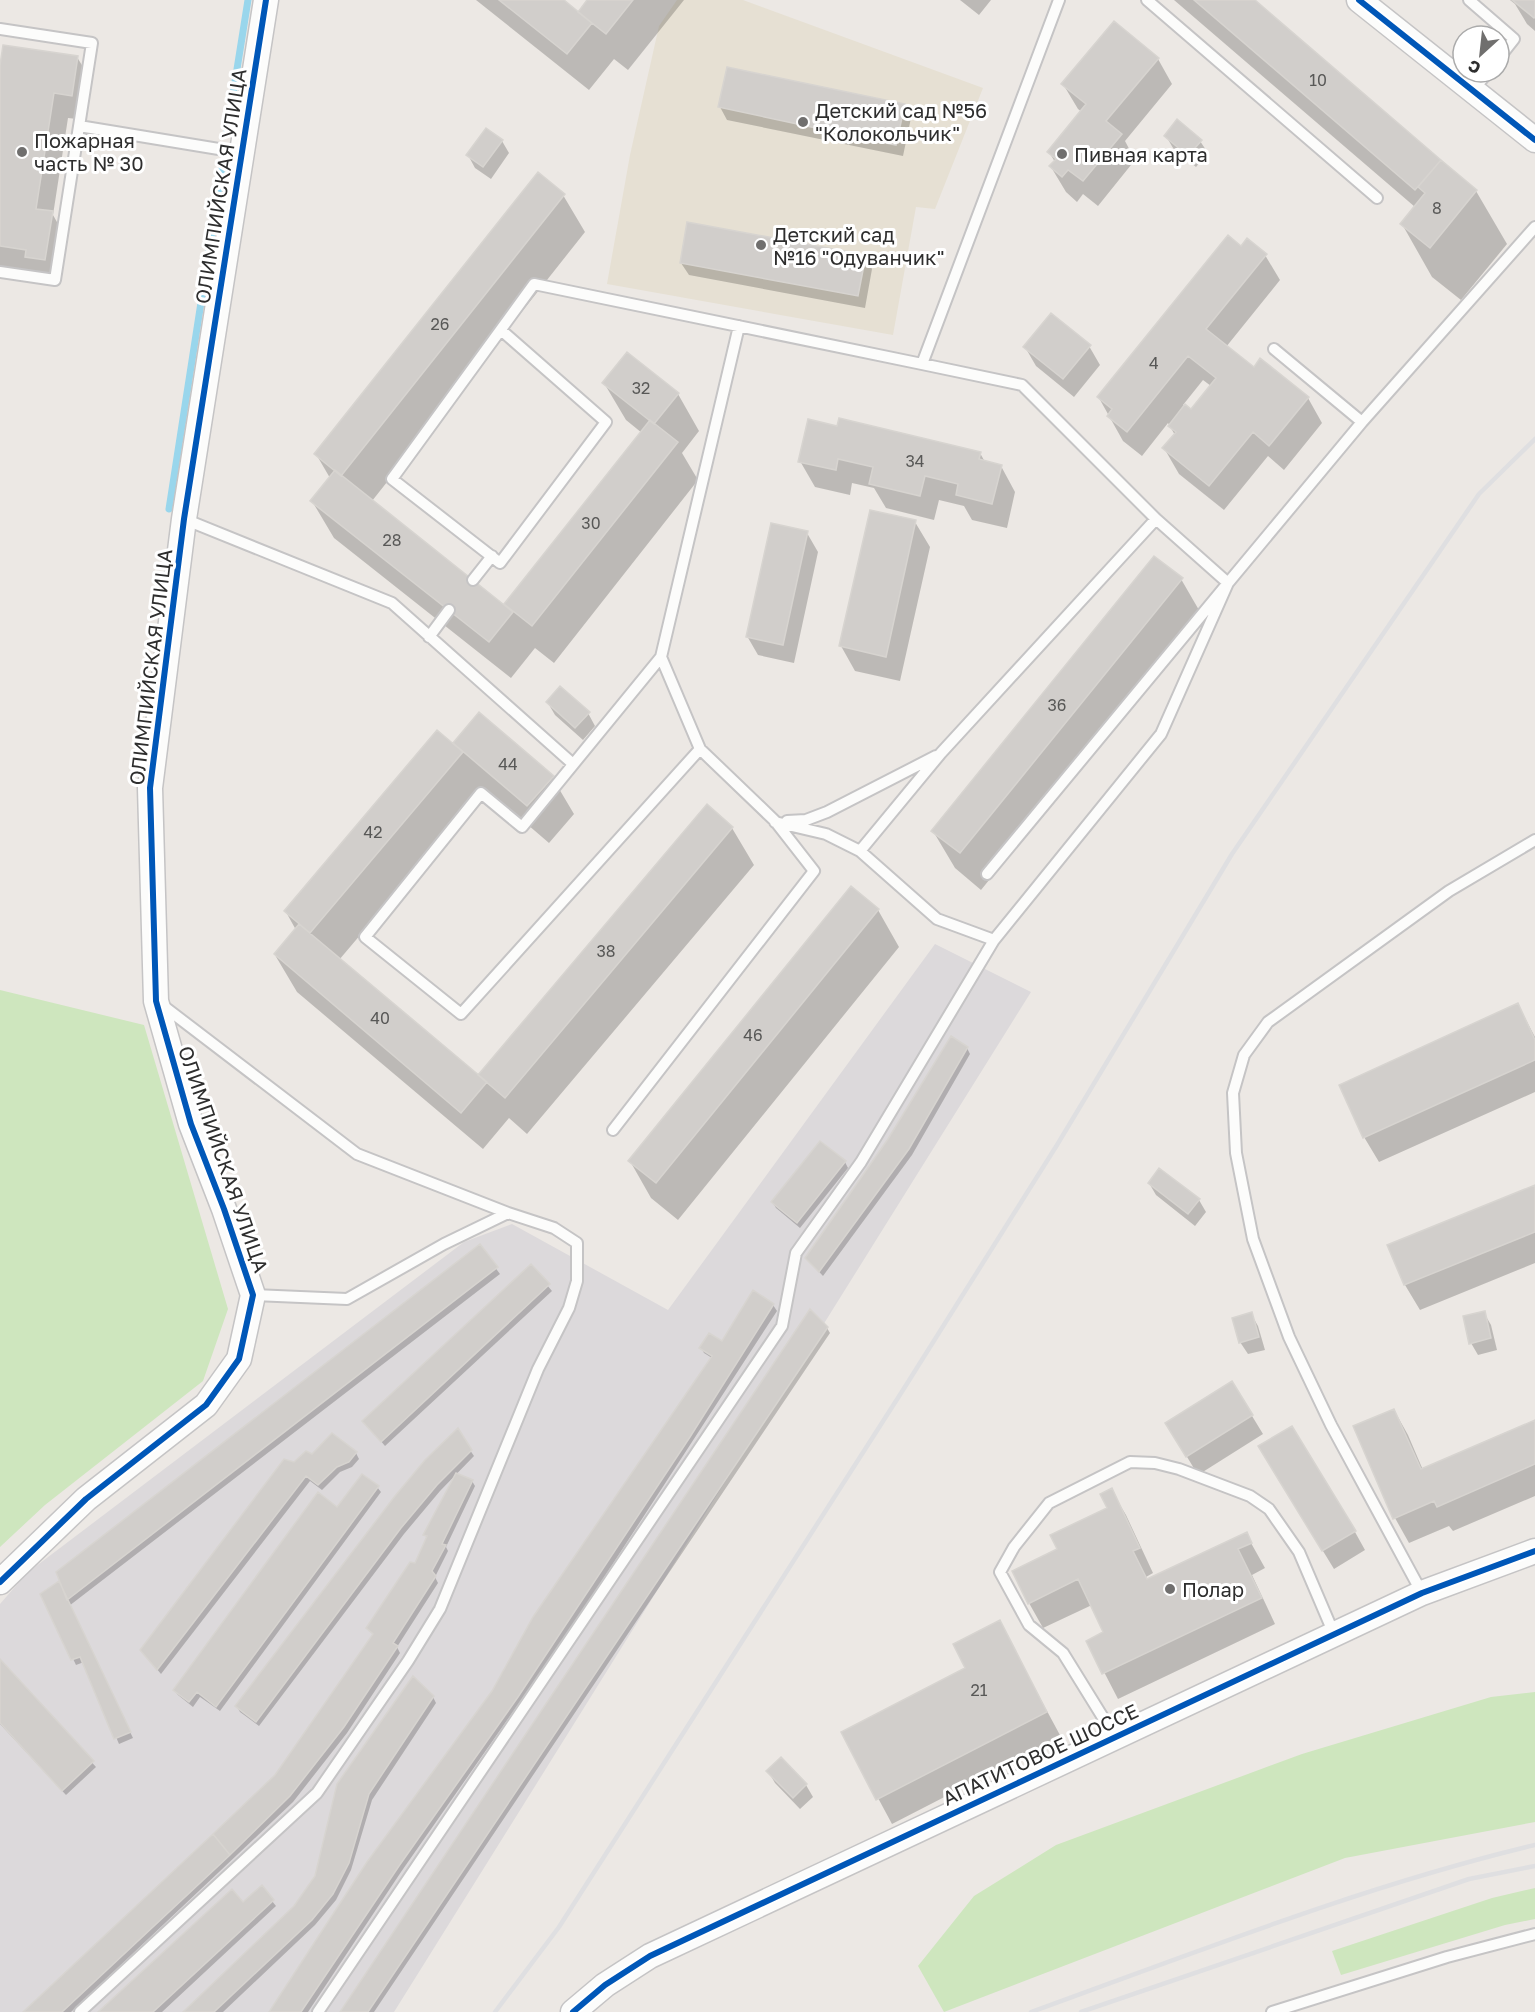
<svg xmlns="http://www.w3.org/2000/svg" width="1535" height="2012" font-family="'Golos Text',sans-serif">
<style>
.industrial{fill:#dcd9db}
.education{fill:#e6e0d3}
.green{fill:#cee6be}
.shadow{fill:#0003;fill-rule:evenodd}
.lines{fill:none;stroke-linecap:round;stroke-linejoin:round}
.stream{stroke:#99d6ec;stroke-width:7}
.building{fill:#d1cecb;stroke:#d7d4d0;stroke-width:1.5}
.service-casing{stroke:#c5c4c5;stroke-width:14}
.tertiary-casing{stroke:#c5c4c5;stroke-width:27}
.service{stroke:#fcfcfb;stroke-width:10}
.tertiary{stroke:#fcfcfb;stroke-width:24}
.rail{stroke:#dfdfe1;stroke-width:4.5}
.cycleway-casing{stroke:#fff;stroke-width:10}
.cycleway{stroke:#0057b8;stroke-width:6}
.poi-dot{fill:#706f6e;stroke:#fff;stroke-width:2}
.labels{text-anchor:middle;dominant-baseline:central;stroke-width:6;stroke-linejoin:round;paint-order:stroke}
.number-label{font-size:16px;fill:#585857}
.poi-label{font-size:20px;fill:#2e2e2e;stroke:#fff;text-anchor:start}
.street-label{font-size:20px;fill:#2e2e2e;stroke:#fff}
</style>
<rect width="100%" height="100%" fill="#ece8e4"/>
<path class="industrial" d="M935 944 1031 992 394 2012H0V1604L27 1573 464 1242 512 1224 668 1310Z"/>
<path class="education" d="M677 0H743L983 88 935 209 916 207 893 335 607 284 630 155 659 26Z"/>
<path class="green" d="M0 990 144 1025 228 1309 203 1381 45 1505 0 1547Z
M1535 1692V1822L1345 1858 944 2012 918 1966 974 1896 1056 1845 1302 1754 1491 1697Z
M1535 1888V1919L1505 1925 1341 1975 1332 1951 1492 1898Z"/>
<path class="shadow" d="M476 0H561L578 14 589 0H684L628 70 614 59 589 90Z
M960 0H991L979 15Z
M1174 0H1253L1476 191 1507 244 1461 300 1432 277 1402 224 1415 207Z
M1510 0H1535V31L1527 24 1515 4Z
M77 57 92 82 86 120 68 118 53 215 66 238 59 285 0 277V75Z
M1158 59 1172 84 1125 141 1135 160 1098 206 1083 194 1077 202 1066 192 1051 167 1055 162 1049 152 1082 112 1078 109 1063 84Z
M904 106 911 118 903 156 727 120 720 107Z
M1166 136 1200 141 1208 153 1196 167 1173 148Z
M502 141 509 153 491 179 475 168 468 155Z
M563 195 585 232 372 501 504 606 642 433 626 420 604 383 678 394 699 431 682 453 698 480 554 663 535 648 511 678 334 538 312 501 330 478 316 454Z
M1242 248 1265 255 1280 280 1226 347 1254 369 1308 398 1322 423 1284 470 1268 456 1224 510 1179 474 1164 448 1175 435 1168 423 1142 456 1123 441 1099 398ZM1203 380 1211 386 1191 411 1183 405Z
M865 257 872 269 865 308 689 275 681 263Z
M1089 346 1100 365 1074 397 1036 366 1025 347Z
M810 421 980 453 985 462 1001 466 1015 492 1007 528 972 520 964 506 939 500 934 520 886 508 874 488 852 483 850 495 815 487 800 461Z
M915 522 930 547 900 681 855 671 841 646Z
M807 533 818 552 794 663 758 655 747 636Z
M1181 579 1203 617 981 890 955 868 933 831Z
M548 703 588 713 595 726 583 740 555 715Z
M479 715 552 777 574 814 549 843 485 788 339 960 478 1077 707 806 732 828 754 865 527 1134 509 1118 483 1149 297 992 275 955 296 930 286 912 453 745Z
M878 910 899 947 678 1220 651 1198 630 1161Z
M1518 1005 1535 1037V1092L1379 1162 1364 1137Z
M967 1048 970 1054 912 1155 823 1276 806 1258Z
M845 1162 848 1168 800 1228 776 1208 773 1203Z
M1149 1183 1199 1200 1206 1212 1195 1226 1156 1195Z
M1535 1187V1263L1420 1310 1405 1285Z
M480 1247 500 1274 69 1606 133 1738 119 1744 84 1662 76 1665 42 1595Z
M531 1266 552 1291 385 1446 364 1421Z
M773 1305 777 1311 566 1636 401 1872 308 2012H272L493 1692 712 1358 704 1353 701 1348 722 1343Z
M1484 1313 1491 1325 1497 1350 1478 1355 1471 1343Z
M1251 1314 1258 1326 1265 1350 1248 1354 1240 1342Z
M827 1328 830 1333 374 2012H342Z
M1232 1383 1263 1434 1198 1475 1178 1442Z
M1394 1410 1408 1435 1423 1470 1535 1421V1496L1453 1531 1449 1526 1409 1543 1395 1518Z
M457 1431 474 1456 440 1491 404 1534 259 1726 240 1712 237 1707Z
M356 1453 359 1459 352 1467 340 1472 322 1490 310 1481 161 1674 146 1656 295 1464 313 1456Z
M1271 1466 1355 1532 1365 1550 1334 1569Z
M472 1481 475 1486 446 1547 448 1551 435 1577 438 1583 397 1647 400 1653 347 1733 293 1802 71 2012H25L276 1776 374 1636 368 1628 416 1565 427 1538 425 1535Z
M377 1487 381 1492 220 1711 200 1697 193 1707 178 1695 174 1690 338 1509Z
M1111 1490 1126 1515 1153 1573 1146 1577 1148 1580 1246 1534 1265 1568 1252 1575 1275 1624 1118 1699 1088 1641 1105 1633 1092 1605 1043 1628 1029 1603 1059 1550 1109 1509Z
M999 1622 1061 1737 892 1824 843 1733 967 1668Z
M0 1661 96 1767 66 1795 0 1724Z
M433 1697 436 1703 372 1800 351 1870 336 1900 315 1925 223 2012H185L295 1907 316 1877 338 1784Z
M768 1771 806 1785 813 1797 800 1809 775 1783Z
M272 1901 276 1906 162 2012H100L243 1904Z"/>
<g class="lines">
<path class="stream" d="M227 132 248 0
M169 509 222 167"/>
</g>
<path class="building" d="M499 0H564L592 23 567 54Z
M587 0H633L606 34 578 12Z
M1194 0H1255L1441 160 1415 190Z
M1512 0H1535V17L1534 18Z
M1114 21 1159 58 1106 121 1122 134 1083 181 1068 170 1062 177 1049 166 1056 159 1047 152 1086 104 1061 84Z
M3 45 78 56 72 96 54 93 36 209 53 211 45 260 25 257 26 250 0 246V65Z
M727 67 905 104 896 145 718 107Z
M1177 119 1202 140 1188 156 1164 136Z
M486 128 503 140 483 167 466 155Z
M1441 160 1477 190 1430 248 1400 224 1425 193 1418 187Z
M538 172 565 194 341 476 314 454Z
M687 222 866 255 858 296 680 263Z
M1228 235 1241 246 1247 238 1267 254 1206 329 1254 367 1260 358 1309 397 1269 446 1253 432 1209 486 1162 448 1176 432 1168 426 1185 404 1191 409 1216 378 1188 356 1127 432 1107 416 1112 409 1097 397Z
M1051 313 1091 345 1063 379 1023 347Z
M627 352 679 393 654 424 602 383Z
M839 418 981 452 979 459 1002 465 992 504 956 495 958 484 925 476 920 496 869 484 873 467 838 459 836 470 798 462 808 419 837 426Z
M650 420 678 442 532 626 504 604Z
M335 470 513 612 489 642 310 501Z
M870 510 916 520 886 657 839 646Z
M771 523 808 531 783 645 746 637Z
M1154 556 1183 578 960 853 931 831Z
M560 686 590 712 575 728 546 702Z
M479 712 554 776 527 806 453 743Z
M437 730 463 752 310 933 284 911Z
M707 804 733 827 505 1098 478 1075Z
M851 886 879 909 656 1183 628 1161Z
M299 924 487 1082 461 1113 274 954Z
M1518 1003 1535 1040V1060L1363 1138 1339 1085Z
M951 1036 968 1047 909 1149 819 1272 805 1258 888 1139Z
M820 1141 846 1161 797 1223 771 1202Z
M1159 1168 1200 1199 1188 1214 1148 1183Z
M1535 1185V1232L1404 1285 1387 1245Z
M480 1244 498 1267 67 1600 56 1572Z
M531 1264 550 1284 381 1442 362 1421Z
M753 1290 774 1304 690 1437 518 1697 399 1866 301 2012H269L367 1862 492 1691 533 1617 712 1356 699 1348 709 1333 722 1341Z
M810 1309 828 1327 368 2012H340Z
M1485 1311 1491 1338 1469 1344 1463 1316Z
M1252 1312 1259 1337 1239 1343 1232 1318Z
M1232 1381 1253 1415 1186 1457 1165 1423Z
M1394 1409 1421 1469 1535 1420V1464L1437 1507 1434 1501 1393 1519 1353 1426Z
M1292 1426 1356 1531 1322 1551 1258 1446Z
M458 1428 472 1450 437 1485 401 1528 256 1722 235 1706 395 1496 425 1460Z
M332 1433 357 1452 349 1462 337 1467 318 1485 306 1476 157 1670 140 1650 284 1459 294 1462 306 1451 312 1454Z
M456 1473 473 1480 442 1544 446 1545 432 1571 436 1576 393 1643 398 1646 344 1727 290 1796 230 1855 213 1834 275 1775 373 1634 366 1628 410 1562 415 1563 427 1536 423 1535Z
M362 1474 379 1486 216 1707 197 1692 189 1702 173 1690 318 1492 337 1507Z
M1112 1488 1140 1548 1133 1551 1147 1579 1247 1532 1252 1543 1238 1549 1262 1598 1102 1674 1086 1641 1103 1632 1078 1579 1028 1604 1012 1571 1057 1549 1050 1535 1107 1508 1100 1494Z
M59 1581 131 1732 114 1739 80 1657 71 1660 40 1594Z
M1000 1620 1047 1712 876 1800 841 1732 965 1668 953 1644Z
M0 1659 94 1761 62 1791 0 1723Z
M413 1676 434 1696 369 1794 349 1863 333 1894 312 1920 214 2012H183L294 1906 315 1876 337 1784Z
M781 1757 807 1784 793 1798 766 1771Z
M213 1834 230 1855 62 2012H23Z
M262 1885 274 1900 153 2012H98L232 1889 243 1902Z"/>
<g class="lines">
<g class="service-casing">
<path id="service" d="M1147 0 1377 198
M1469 0 1514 39 1499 58
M0 29 92 43 55 280 0 272
M1473 90 1488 72
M79 126 243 153
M501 330 606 422 500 563 392 479 534 284 922 364
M1274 349 1362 422
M184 519 392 603 573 764
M473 580 492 556
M429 637 449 610
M661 657 522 827 481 793 365 937 461 1014 700 749
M787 821 806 820 827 812 936 756
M775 822 826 834 860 851 937 919 994 940
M860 851 941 753 1156 519
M987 874 1228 583 1156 519 1022 385 922 364 1059 0
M162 1005 357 1154 508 1213
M613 1130 814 871 775 821 700 749 661 657 739 326
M1422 1593 1331 1425 1289 1337 1253 1239 1236 1153 1233 1093 1244 1055 1268 1022 1449 891 1535 840
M1115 1737 1063 1653 1029 1625 1000 1572 1014 1547 1049 1503 1130 1462 1155 1463 1179 1469 1250 1496 1269 1509 1299 1552 1334 1634
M80 2012 317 1793 408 1661 440 1609 538 1369 569 1308 577 1281V1243L554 1228 508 1213 444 1244 347 1299 253 1295
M318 2012 782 1326 796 1253 861 1162 994 940 1161 734 1228 583 1362 422 1535 227
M1272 2012 1447 1957 1535 1934"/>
</g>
<g class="tertiary-casing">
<path id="tertiary" d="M1359 0 1535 140
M0 1582 86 1499 206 1405 239 1359 253 1295 224 1209 191 1124 156 1001 150 788 184 519 266 0
M573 2012 605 1985 650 1956 1422 1593 1535 1551"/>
</g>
<use href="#service" class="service"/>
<use href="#tertiary" class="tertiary"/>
<path class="rail" d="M495 2012 559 1927 903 1390 1057 1145 1232 854 1479 494 1535 439
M1031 2012C1197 1952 1363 1886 1535 1845
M1081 2012 1469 1879 1535 1866"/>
<g class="cycleway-casing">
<path id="cycleway" d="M1359 0 1535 140
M0 1582 86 1499 206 1405 239 1359 253 1295 224 1209 191 1124 156 1001 150 788 184 519 266 0
M573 2012 605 1985 650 1956 1422 1593 1535 1551"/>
</g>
<use href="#cycleway" class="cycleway"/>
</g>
<g class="poi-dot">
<circle cx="803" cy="122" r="6"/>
<circle cx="22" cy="152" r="6"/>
<circle cx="1062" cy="154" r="6"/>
<circle cx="761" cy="245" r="6"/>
<circle cx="1170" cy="1589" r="6"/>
</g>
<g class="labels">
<g class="number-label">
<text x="1318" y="80">10</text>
<text x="1437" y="208">8</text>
<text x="440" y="324">26</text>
<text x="1154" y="363">4</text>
<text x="641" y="388">32</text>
<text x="915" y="461">34</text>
<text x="591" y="523">30</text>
<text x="392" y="540">28</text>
<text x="1057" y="705">36</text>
<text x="508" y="764">44</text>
<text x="373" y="832">42</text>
<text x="606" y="951">38</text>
<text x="380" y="1018">40</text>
<text x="753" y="1035">46</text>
<text x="979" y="1690">21</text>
</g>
<g class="poi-label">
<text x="815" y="110">Детский сад №56<tspan x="815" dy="23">"Колокольчик"</tspan></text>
<text x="34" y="140">Пожарная<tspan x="34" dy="23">часть № 30</tspan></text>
<text x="1074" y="154">Пивная карта</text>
<text x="773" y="234">Детский сад<tspan x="773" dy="23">№16 "Одуванчик"</tspan></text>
<text x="1182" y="1589">Полар</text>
</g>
<g class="street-label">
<text transform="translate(220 186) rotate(-81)">ОЛИМПИЙСКАЯ УЛИЦА</text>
<text transform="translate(150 667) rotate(-83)">ОЛИМПИЙСКАЯ УЛИЦА</text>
<text transform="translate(224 1159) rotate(71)">ОЛИМПИЙСКАЯ УЛИЦА</text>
<text transform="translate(1040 1754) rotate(-25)">АПАТИТОВОЕ ШОССЕ</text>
</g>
</g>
<g transform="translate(1481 54) rotate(207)"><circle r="28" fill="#ffffff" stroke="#ababab" stroke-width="1.5"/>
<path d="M0-4.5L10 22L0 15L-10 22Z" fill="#706f6e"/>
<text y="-9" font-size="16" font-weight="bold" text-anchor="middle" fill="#2e2e2e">С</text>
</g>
</svg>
